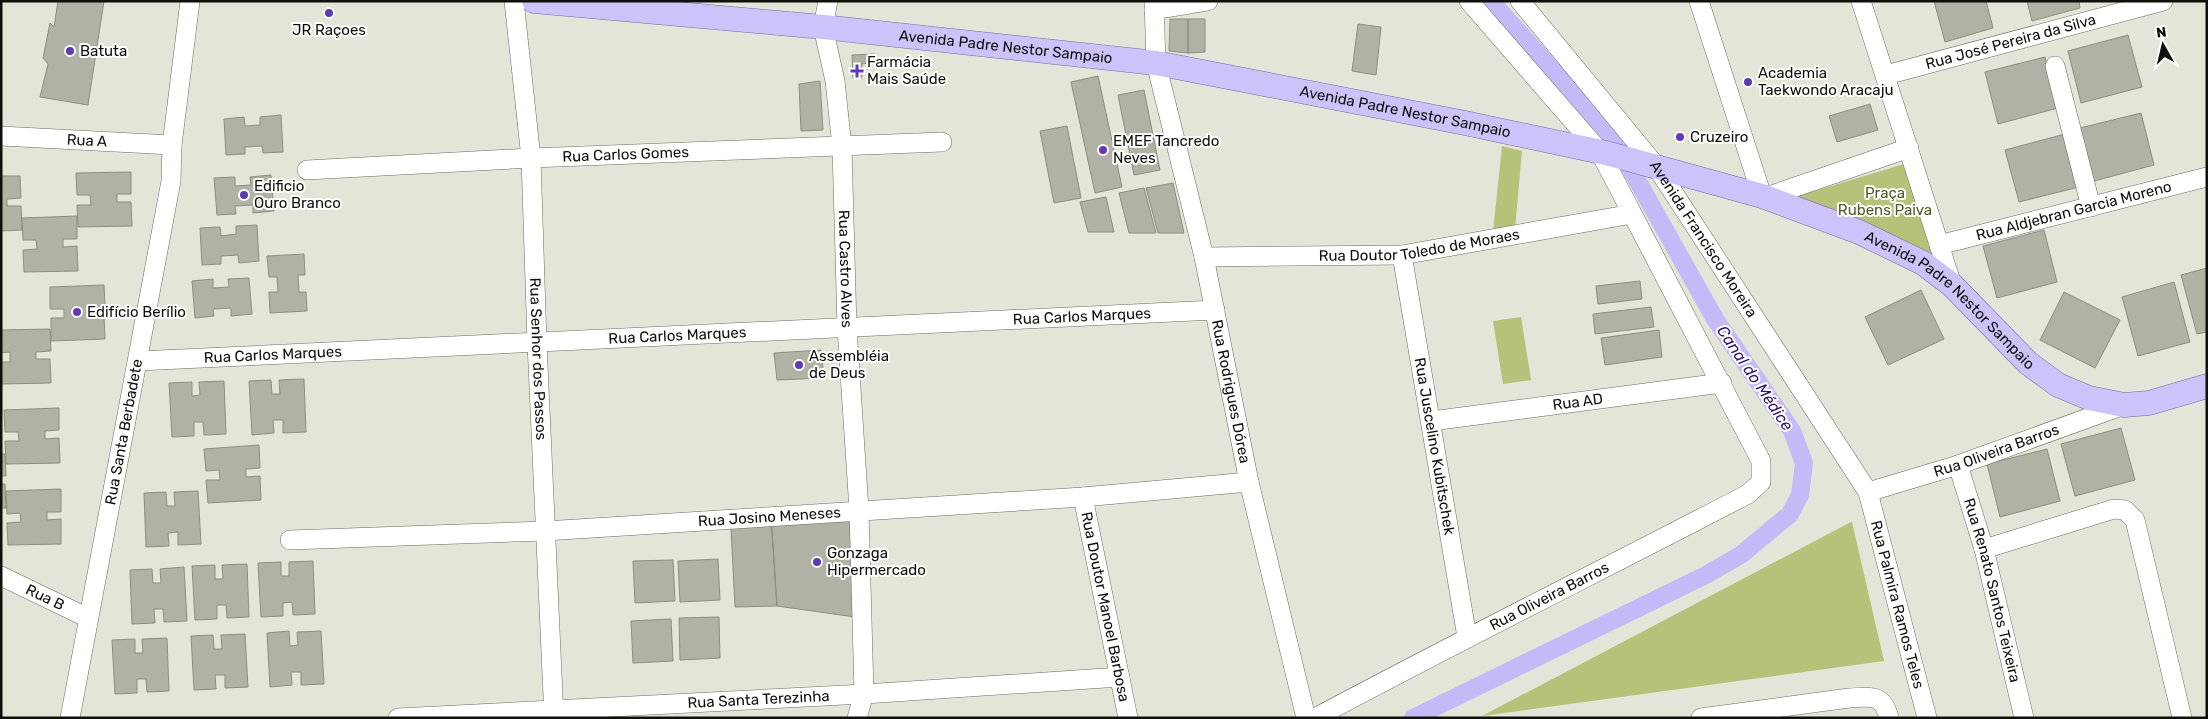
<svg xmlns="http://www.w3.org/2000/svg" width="2208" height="719" font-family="Rubik,sans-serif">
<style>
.green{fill:#b5c279}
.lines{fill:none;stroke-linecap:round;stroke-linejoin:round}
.canal{stroke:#c4baf7;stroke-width:18}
.building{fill:#afb2a5;stroke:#8b8e81}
.minor-casing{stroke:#696c5f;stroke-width:20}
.major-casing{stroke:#756aa3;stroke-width:25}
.minor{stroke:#fff;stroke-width:19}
.major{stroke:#cdc2f9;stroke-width:24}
.poi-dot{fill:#5f3ab2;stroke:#fff;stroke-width:2}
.labels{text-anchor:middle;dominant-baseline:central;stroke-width:4;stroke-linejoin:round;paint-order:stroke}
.poi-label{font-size:15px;fill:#0f100b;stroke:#fff;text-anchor:start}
.street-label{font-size:15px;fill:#0f100b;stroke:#fff}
.park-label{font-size:15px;fill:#525b20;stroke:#fff}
.water-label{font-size:16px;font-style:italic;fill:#33156b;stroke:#fff}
</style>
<rect width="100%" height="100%" fill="#e2e5d7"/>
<path class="green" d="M1502 146 1522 151 1515 229 1493 232Z
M1904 164 1932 255 1798 196Z
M1521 317 1531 380 1503 384 1493 321Z
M1852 522 1884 661 1482 716 1851 522Z"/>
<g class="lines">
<path class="canal" d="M1413 718 1706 575 1742 554 1790 514 1800 495 1804 463 1792 431 1715 319 1614 139 1491 1"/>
</g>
<path class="building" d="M58 1H104L88 105 40 97 48 64 43 58 50 23 54 27Z
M1934 1H1986L1993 28 1945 42Z
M2027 1H2079L2080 8 2032 21Z
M1170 19H1188V53L1169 51Z
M1188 19H1205V52L1188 53Z
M1358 24 1381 27 1376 75 1352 71Z
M2128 35 2142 87 2081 103 2068 51Z
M875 54V62L862 64V77L853 78 852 55Z
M2045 57 2058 108 1998 124 1985 72Z
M1098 76 1122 187 1095 193 1071 82Z
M820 81 823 130 801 131 799 84Z
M1144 90 1160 170 1134 175 1118 95Z
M1870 104 1878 130 1837 142 1829 116Z
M2141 113 2154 165 2094 181 2080 128Z
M281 115 283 152 263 153 262 146 245 147V154L226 155 224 119 244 117 245 126 260 125V117Z
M1067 126 1081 198 1054 203 1040 131Z
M2065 134 2079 187 2019 202 2005 150Z
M131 172V194H117V202H131L132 226 78 227 77 205H91L90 195H77L76 173Z
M271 175 274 211 253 213V205L235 206 236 214 217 215 214 178 235 177V186L251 185 250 177Z
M1 176H20L21 198 7 199V206H21L22 230 1 231Z
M1173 183 1184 233H1158L1146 188Z
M1144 188 1156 233H1129L1119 193Z
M1106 197 1114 232H1088L1080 202Z
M77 216V239H63V247L77 246 78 271 24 272 23 250 37 249 36 240H23L22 218Z
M257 225 259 261 239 263 238 255 221 256V264L202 265 200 228 220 227 221 236 236 234V226Z
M2044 230 2057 282 1997 298 1983 246Z
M304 254 305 275H298L299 292H306L307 311 270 313 269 292H278L277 277H269L267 256Z
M2207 268V332L2197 334 2181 275Z
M249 278 252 314 231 316V308L213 309 214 316 195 318 192 281 213 279V288L229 287 228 279Z
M1640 281 1642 299 1598 304 1596 286Z
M2174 282 2190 342 2138 356 2122 297Z
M104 285 105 307 90 308 91 315H104L105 339 51 341V318H64V309H50V287Z
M1921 290 1944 339 1888 365 1865 317Z
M2064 292 2120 320 2095 368 2040 340Z
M1651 307 1654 327 1595 334 1593 314Z
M50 329 51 351 36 352V359H50L51 383 1 384V362H10V352L1 353V330Z
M1659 330 1662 357 1605 365 1601 338Z
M821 350 824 378 777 380 774 353Z
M304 379 306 432 283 433V420H273L274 433 252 435 249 381 271 380 272 394H280L279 380Z
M224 381 226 434 204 435 203 422H194V436L172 437 169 383 192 382V396L200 395 199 382Z
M59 408V430L45 431V439L59 438 60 463 6 464 5 441H19L18 432H5L4 410Z
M2121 428 2135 480 2075 496 2061 444Z
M259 445 260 468 246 469V477L260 476 261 500 208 503 206 480H220L219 470 206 471 204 449Z
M2047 449 2060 501 2000 517 1987 464Z
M1 454H5L6 476H1Z
M1 484H5L6 508H1Z
M61 489V512H47V520L61 519V544L8 545 7 523 21 522 20 513 7 514 6 491Z
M198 491 201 544 178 545V532L168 533 169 546 146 547 144 493 166 492 167 506H175L174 492Z
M859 510 862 618 777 606 771 517Z
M771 517 777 606 735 607 731 529Z
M718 559 720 600 680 602 678 561Z
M673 560 675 601 635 603 633 561Z
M313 561 315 614 293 615 292 602 283 603V616L261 617 258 563 281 562V576H289V562Z
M247 564 249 617 227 618 226 605H217V619L195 620 192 566 215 565V579H223L222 565Z
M184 567 187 621 164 622 163 609H154L155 623 132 624 130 570 152 569 153 583H161L160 569Z
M719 617 720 658 680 660 679 618Z
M671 619 673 661 633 663 631 621Z
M289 631 290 646 298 645 297 632 321 631 324 684 301 685V672H291L292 685 270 687 267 633Z
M245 634 248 687 225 688V675H215L216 689 194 690 191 636 213 635 214 649H222L221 635Z
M167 638 169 691 147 692 146 679H137V693L115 694 112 640 135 639V653H143L142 639Z"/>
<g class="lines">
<g class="minor-casing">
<g id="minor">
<path id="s1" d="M514 1 531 158 537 343 554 718"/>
<path id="s2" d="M828 1 823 27 835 81 842 147 847 328 859 510 864 694 857 718"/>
<path id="s3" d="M1154 1 1156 63 1204 257 1249 482 1306 718"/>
<path id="s4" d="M1520 1 1656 166 1868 492 1927 718"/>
<path d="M1699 1 1762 196"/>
<path d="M1861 1 1952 285"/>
<path d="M1154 10 1208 1"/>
<path d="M2055 66 2091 207"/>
<path id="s5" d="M1886 75 2163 1"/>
<path id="s6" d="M1 136 172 145"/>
<path id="s7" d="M307 170 531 158 942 142"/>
<path d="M1766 197 1909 148"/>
<path id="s8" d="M1939 245 2207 177"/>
<path id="s9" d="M1402 255 1467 637"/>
<path id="s10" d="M1204 257 1402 255 1632 214"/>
<path id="s11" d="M138 361 1215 310"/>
<path id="s12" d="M1431 421 1722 383"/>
<path id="s13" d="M1958 465 1984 549 2024 718"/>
<path id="s14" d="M1868 492 1958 465 2124 405"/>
<path id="s15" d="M1083 497 1128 718"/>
<path id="s16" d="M290 540 545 531 1083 497 1249 482"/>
<path d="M1984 549 2114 509 2125 510 2135 520 2182 718"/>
<path id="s17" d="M1 576 88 618"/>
<path id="s18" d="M70 718 171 181 172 145 190 1"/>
<path id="s19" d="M398 718 864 694 1120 677"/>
<path id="s20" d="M1315 718C1459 641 1604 569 1748 494L1761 482V461L1600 152 1469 1"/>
<path d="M1701 718 1849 698C1870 697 1883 693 1889 718"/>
</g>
</g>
<g class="major-casing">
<g id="major">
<path id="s21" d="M534 1 823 27 1156 63 1465 123 1606 153 1762 196 1859 232 1923 263 1952 285 2028 363 2058 385 2089 398 2124 405 2149 403 2207 386"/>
</g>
</g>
<use href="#minor" class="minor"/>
<use href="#major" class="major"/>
</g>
<g class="poi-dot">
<circle cx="329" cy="13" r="5"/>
<circle cx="70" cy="51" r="5"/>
<path d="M854.5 63.5h5v5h5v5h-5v5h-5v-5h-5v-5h5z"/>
<circle cx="1748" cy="82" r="5"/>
<circle cx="1680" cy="137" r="5"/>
<circle cx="1103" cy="150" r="5"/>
<circle cx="244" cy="195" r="5"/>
<circle cx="77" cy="312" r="5"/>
<circle cx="799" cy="365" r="5"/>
<circle cx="817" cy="562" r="5"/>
</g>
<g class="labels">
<g class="poi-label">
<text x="329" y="30" text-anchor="middle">JR Raçoes</text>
<text x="80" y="51">Batuta</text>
<text x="867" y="62">Farmácia<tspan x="867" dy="17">Mais Saúde</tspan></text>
<text x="1758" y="73">Academia<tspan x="1758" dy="17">Taekwondo Aracaju</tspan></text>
<text x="1690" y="137">Cruzeiro</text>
<text x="1113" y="141">EMEF Tancredo<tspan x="1113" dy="17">Neves</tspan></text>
<text x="254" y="186">Edificio<tspan x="254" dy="17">Ouro Branco</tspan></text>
<text x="87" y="312">Edifício Berílio</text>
<text x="809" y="356">Assembléia<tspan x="809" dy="17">de Deus</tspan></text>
<text x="827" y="553">Gonzaga<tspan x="827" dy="17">Hipermercado</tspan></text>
</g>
<g class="street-label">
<text stroke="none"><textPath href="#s5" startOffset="129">Rua José Pereira da Silva</textPath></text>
<text stroke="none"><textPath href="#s21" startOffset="474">Avenida Padre Nestor Sampaio</textPath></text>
<text stroke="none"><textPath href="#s21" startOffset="879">Avenida Padre Nestor Sampaio</textPath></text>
<text stroke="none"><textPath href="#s6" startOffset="86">Rua A</textPath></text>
<text stroke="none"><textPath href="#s7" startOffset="319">Rua Carlos Gomes</textPath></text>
<text stroke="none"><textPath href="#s8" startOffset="139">Rua Aldjebran Garcia Moreno</textPath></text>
<text stroke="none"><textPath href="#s4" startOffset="301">Avenida Francisco Moreira</textPath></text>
<text stroke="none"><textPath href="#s10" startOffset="216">Rua Doutor Toledo de Moraes</textPath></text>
<text stroke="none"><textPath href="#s2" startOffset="270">Rua Castro Alves</textPath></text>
<text stroke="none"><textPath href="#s21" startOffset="1464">Avenida Padre Nestor Sampaio</textPath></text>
<text stroke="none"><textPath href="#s11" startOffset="945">Rua Carlos Marques</textPath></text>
<text stroke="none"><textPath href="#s11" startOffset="540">Rua Carlos Marques</textPath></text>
<text stroke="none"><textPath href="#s11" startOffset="135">Rua Carlos Marques</textPath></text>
<text stroke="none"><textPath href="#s1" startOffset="359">Rua Senhor dos Passos</textPath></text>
<text stroke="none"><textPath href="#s3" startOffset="399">Rua Rodrigues Dórea</textPath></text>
<text stroke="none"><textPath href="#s12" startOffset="148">Rua AD</textPath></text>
<text stroke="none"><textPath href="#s18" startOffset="291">Rua Santa Berbadete</textPath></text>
<text stroke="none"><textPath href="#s9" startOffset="194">Rua Juscelino Kubitschek</textPath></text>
<text stroke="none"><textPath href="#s14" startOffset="135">Rua Oliveira Barros</textPath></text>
<text stroke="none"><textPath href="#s16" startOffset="480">Rua Josino Meneses</textPath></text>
<text stroke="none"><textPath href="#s13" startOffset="130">Rua Renato Santos Teixeira</textPath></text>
<text stroke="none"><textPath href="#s17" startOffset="49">Rua B</textPath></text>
<text stroke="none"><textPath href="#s20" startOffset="264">Rua Oliveira Barros</textPath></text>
<text stroke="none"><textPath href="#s4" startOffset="719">Rua Palmira Ramos Teles</textPath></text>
<text stroke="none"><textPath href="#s15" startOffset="112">Rua Doutor Manoel Barbosa</textPath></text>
<text stroke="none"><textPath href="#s19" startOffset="361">Rua Santa Terezinha</textPath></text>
</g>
<g class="park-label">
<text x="1885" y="193">Praça<tspan x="1885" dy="17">Rubens Paiva</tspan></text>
</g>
<g class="water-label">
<text transform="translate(1755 378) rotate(56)">Canal do Médice</text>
</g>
</g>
<rect width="2208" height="719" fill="none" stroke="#0f100b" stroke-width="5"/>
<g transform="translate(2163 45) rotate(352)" stroke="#ffffff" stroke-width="4" paint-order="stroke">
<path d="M0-4L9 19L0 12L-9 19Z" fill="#0f100b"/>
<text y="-8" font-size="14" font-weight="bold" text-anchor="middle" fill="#0f100b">N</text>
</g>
</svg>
